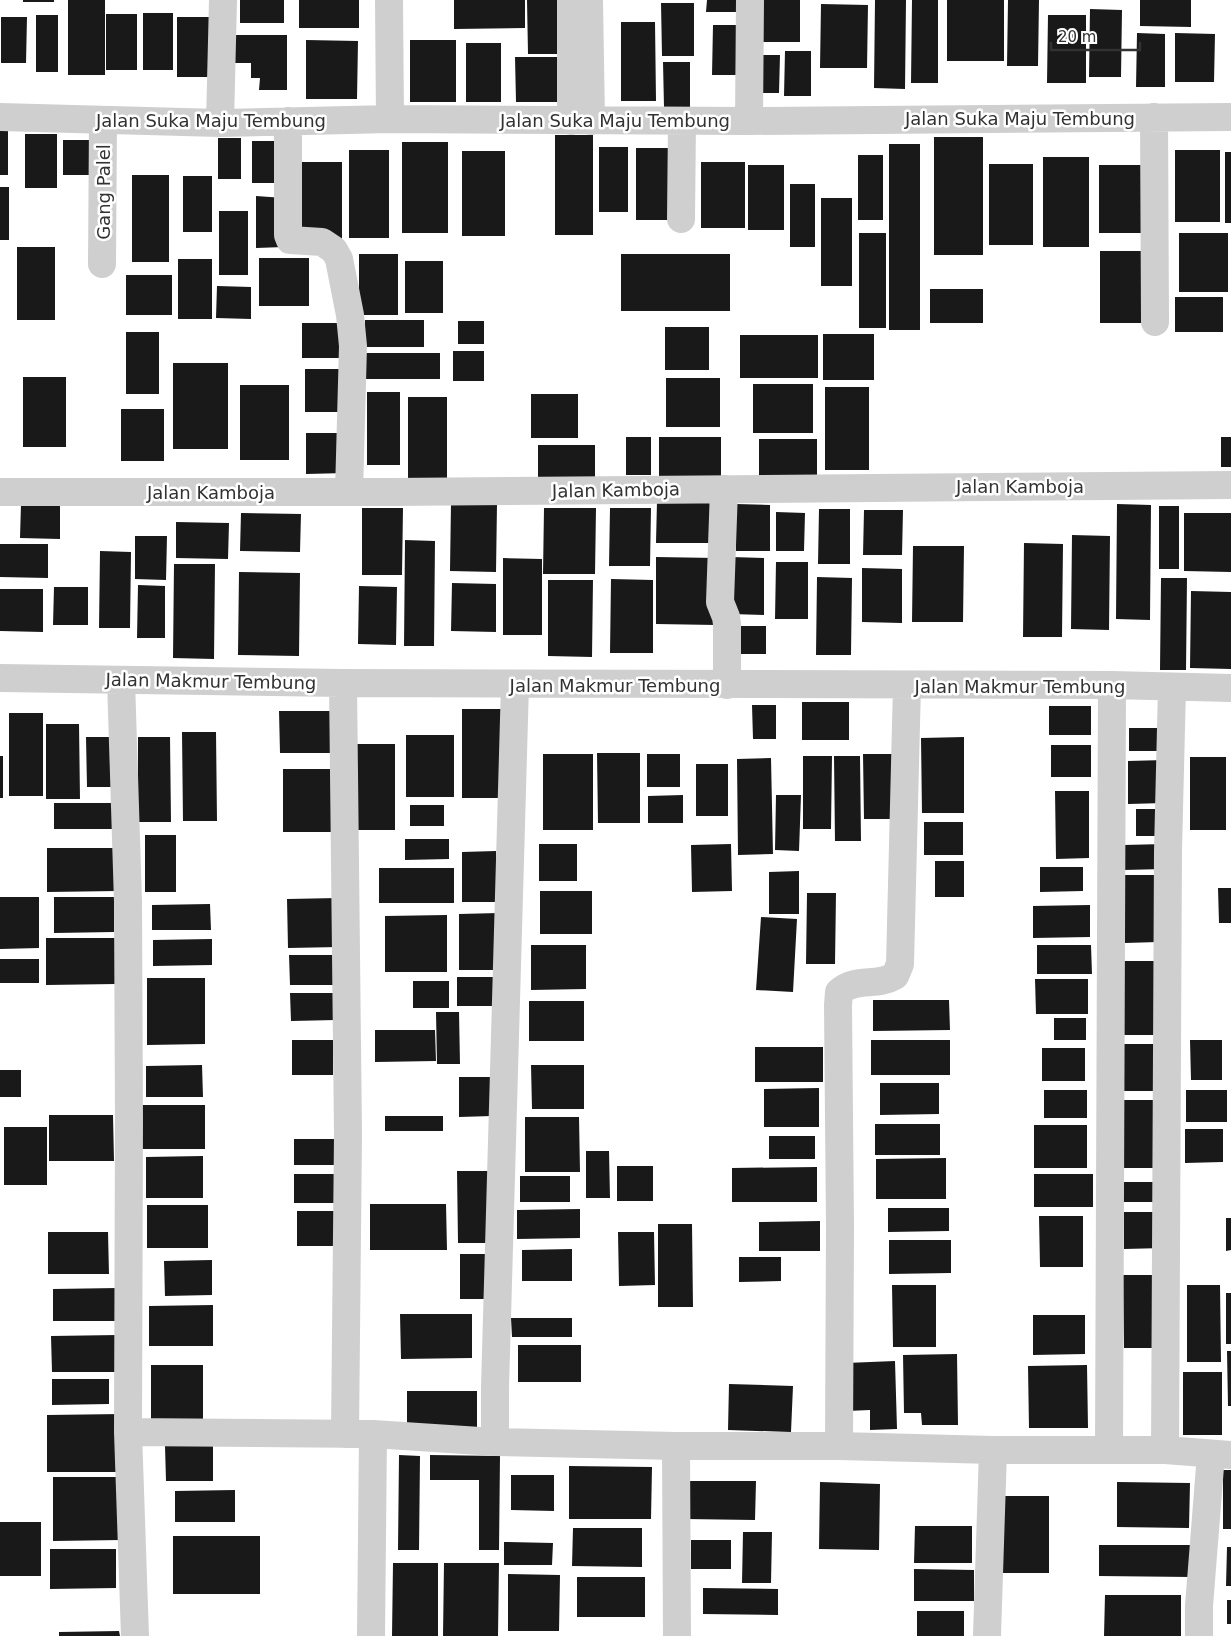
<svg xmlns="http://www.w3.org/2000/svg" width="1231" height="1636" font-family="'DejaVu Sans',sans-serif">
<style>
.building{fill:#191919}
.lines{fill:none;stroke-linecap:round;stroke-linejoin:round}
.minor{stroke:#cfcfcf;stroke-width:28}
.labels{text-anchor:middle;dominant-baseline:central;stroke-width:5;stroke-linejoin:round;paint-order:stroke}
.street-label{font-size:18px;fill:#323232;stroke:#fff}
</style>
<rect width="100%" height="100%" fill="#fff"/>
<path class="building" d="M23 0H54V2H23Z
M68 0H105V75H68Z
M240 0H284V23H240Z
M299 0H359V28H299Z
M454 0H525V28L454 29Z
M527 0H564V54H528Z
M707 0H746V12H706Z
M761 0H800V42H761Z
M875 0H906L905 89 874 88Z
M912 0H938V83H911Z
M947 0H1004V61H947Z
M1008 0H1039L1038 66H1007Z
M1140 0H1191V27L1140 26Z
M661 3H694V56H662Z
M821 4 868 5 867 68H820Z
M1090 9 1122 10 1121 77H1089Z
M143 13H173V70H143Z
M106 14H137V70H106Z
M36 15H58V72H36Z
M1048 15H1086V83H1047Z
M1 17H27L26 63H1Z
M177 17H212V77H177Z
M621 22H655L656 101H621Z
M713 25H741L740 75H712Z
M1137 33 1165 34V87H1136Z
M1175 33 1215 34 1214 82H1175Z
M231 35H287V90H259L260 78H251V63H231Z
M306 40 358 41 357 99H306Z
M410 40H456V102H410Z
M466 43H501V102H466Z
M785 51H811V96H784Z
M753 55H780L779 93H753Z
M515 57H564V102H516Z
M663 62H690V107H664Z
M0 130H8V175H0Z
M25 134H57V188H25Z
M555 135H593V235H555Z
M934 137H983V255H934Z
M218 138H241V179H218Z
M63 140H95V175H63Z
M252 141H281V183H252Z
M402 142H448V233H402Z
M889 144H920V330H889Z
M599 147H628V212H599Z
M636 148H673V220H636Z
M349 150H389V238H349Z
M1175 150H1220V222H1175Z
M462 151H505V236H462Z
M1225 152H1231V223H1225Z
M858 155H883V220H858Z
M1043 157H1089V247H1043Z
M302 162H342V240H302Z
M701 162H745V228H701Z
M989 164H1033V245H989Z
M748 165H784V230H748Z
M1099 165H1145V233H1099Z
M132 175H169V262H132Z
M183 176H212V232H183Z
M790 184H815V247H790Z
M0 187H9V240H0Z
M256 196 284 198V247L256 248Z
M821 198H852V286H821Z
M219 211H248V275H219Z
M859 233H886V328H859Z
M1179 233H1228V292H1179Z
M17 247H55V320H17Z
M1100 251H1151V323H1100Z
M359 254H398V315H359Z
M621 254H730V311H621Z
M259 258H309V306H259Z
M178 259H212V319H178Z
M405 261H443V313H405Z
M126 275H172V315H126Z
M217 286 251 287V319L216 318Z
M930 289H983V323H930Z
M1175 297H1223V332H1175Z
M365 320H424V347H365Z
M458 321H484V344H458Z
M302 323H341V358H302Z
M665 327H709V370H665Z
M126 332H159V394H126Z
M823 334H874V380H823Z
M740 335H818V378H740Z
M453 351H484V381H453Z
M366 353H440V379H366Z
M173 363H228V449H173Z
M305 369H345V412H305Z
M23 377H66V447H23Z
M666 378H720V427H666Z
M753 384H813V433H753Z
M240 385H289V460H240Z
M825 387H869V470H825Z
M367 392H400V465H367Z
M531 394H578V438H531Z
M408 397H447V481H408Z
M121 409H164V461H121Z
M306 433H345L346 473 306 474Z
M626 437H651V475H626Z
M659 437H721V478H659Z
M1221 437H1231V467H1221Z
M759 439H817V480H759Z
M538 445H595V480H538Z
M657 501 720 502 719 543H656Z
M451 503 497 504 496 572 450 571Z
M21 504H60V539L20 538Z
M736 504 770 505V551H736Z
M1117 504 1151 505 1150 620 1116 619Z
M1159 506H1179V569H1159Z
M362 508H403L402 575H362Z
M544 508H596L595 574H543Z
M610 508H651L650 566H609Z
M819 509H850V564H818Z
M864 510H903L902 555H863Z
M776 512 805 513 804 551H776Z
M241 513 301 514 300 552 240 551Z
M1184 513H1231V572L1184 571Z
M176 522 229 523 228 559 176 558Z
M1072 535 1110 536 1109 630 1071 629Z
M135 536H167L166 580 135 579Z
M405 540 435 541 434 646H404Z
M1024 543 1063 544 1062 637H1023Z
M0 544H48V578L0 577Z
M913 546H964L963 622H912Z
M100 551 131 552 130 628H99Z
M656 557 716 558V625L656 624Z
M731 557 764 558V615L731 614Z
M503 558 542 559V635H503Z
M776 562H808V619H775Z
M174 564H215L214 659 173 658Z
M862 568 902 569V623L862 622Z
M239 572 300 573 299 656 238 655Z
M817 577 852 578 851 655H816Z
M1161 578H1187L1186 670H1160Z
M611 579 653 580V653H610Z
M548 580H593L592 657 548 656Z
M452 583 496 584V632L451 631Z
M138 585 165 586V638H137Z
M359 586 397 587 396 645 358 644Z
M54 587H88V625H53Z
M0 589H43V632L0 631Z
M1191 591 1231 592V669L1190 668Z
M737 626H766V654H737Z
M802 702H849V740H802Z
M752 705H776V739H753Z
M1049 706H1091V735H1049Z
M462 709H507V798H462Z
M279 711H330V753H280Z
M9 713H43V796H9Z
M46 724H79L80 799H46Z
M1129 728H1169V751H1129Z
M182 732H216L217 821H183Z
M406 735H454V797H406Z
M86 737H118V787H87Z
M138 737H170L171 822H138Z
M964 737V813H922L921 738Z
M355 744H395V830H356Z
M1051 745H1091V777H1051Z
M597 753H640V823H598Z
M543 754H593V830H543Z
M647 754H680V787H647Z
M863 754H897L898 819H864Z
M0 756H3V798H0Z
M803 756H832L831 829H803Z
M834 756H860L861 841H835Z
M1190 757H1226V830H1190Z
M771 758 773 854 738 855 737 759Z
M1165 760V803L1128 804V761Z
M696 764H728V816H696Z
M283 769H342V832H283Z
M1055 791H1089V858L1056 859Z
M683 795V823H648V796Z
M776 795H801L799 851 775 850Z
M54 803H117V829H54Z
M410 805H444V826H410Z
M1136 809H1167V836H1136Z
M924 822H963V855H924Z
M145 835H176V892H145Z
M405 839H449V859L405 860Z
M539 844H577V881H539Z
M731 844 732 891 692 892 691 845Z
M1165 844V869L1123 870V845Z
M47 848H118V891L47 892Z
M496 851 497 902H462V852Z
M935 861H964V897H935Z
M1040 867H1083V891L1040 892Z
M379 868H454V903H379Z
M799 871V914H769V872Z
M1124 875H1158V942L1125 943Z
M1218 888H1231V923H1219Z
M540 891H592V934H540Z
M807 893H836L835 964H806Z
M0 897H39V948L0 949Z
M54 897H114V932L54 933Z
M338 898 339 947 288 948 287 899Z
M210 904 211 930H152V905Z
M1090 905V937L1033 938V906Z
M499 913V970H459V914Z
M447 915V972H385V916Z
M761 917 797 919 793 992 756 990Z
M46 938H115L116 984 46 985Z
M212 939V965L153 966V940Z
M531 945H586V989L531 990Z
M1037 945H1091L1092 974H1037Z
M289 955H339V985H290Z
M0 959H39V983H0Z
M1123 961H1161L1162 1035H1124Z
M457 977H493V1006H457Z
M147 978H205V1044L147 1045Z
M1035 979H1088V1014H1036Z
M413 981H449V1008H413Z
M290 993H336V1020L291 1021Z
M873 1000H949L950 1030 873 1031Z
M529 1001H584V1041H529Z
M436 1012H459L460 1064H437Z
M1054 1018H1086V1040H1054Z
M375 1030H435L436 1061 375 1062Z
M292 1040H333V1075H292Z
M871 1040H950V1075H871Z
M1190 1040H1222V1080H1191Z
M1123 1044H1162L1163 1091H1124Z
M755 1047H823V1082H755Z
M1042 1048H1085V1081H1042Z
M202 1065 203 1097H146V1066Z
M531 1065H584V1109H532Z
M0 1070H21V1097H0Z
M459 1077H492V1116L459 1117Z
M880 1083H939V1114L880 1115Z
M819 1088V1127H764V1089Z
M1044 1090H1087V1118H1044Z
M1186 1090H1227V1122H1186Z
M1121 1100H1155L1156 1168H1121Z
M141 1105H205V1149H141Z
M49 1115H113L114 1161H49Z
M385 1116H443V1131H385Z
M525 1117H579L580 1172H525Z
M875 1124H940V1155H875Z
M1034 1125H1087V1168H1034Z
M4 1127H47V1185H4Z
M1185 1129H1223V1162L1185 1163Z
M769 1136H815V1159H769Z
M294 1139H343V1165H294Z
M586 1151H609L610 1198H586Z
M203 1156V1198H146V1157Z
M946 1158V1199H876V1159Z
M617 1166H653V1201H617Z
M817 1167V1202H732V1168Z
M457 1171H491V1243H458Z
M294 1174H335V1203H294Z
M1034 1174H1093V1207H1034Z
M520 1176H570V1202H520Z
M1122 1182H1161V1202H1122Z
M370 1204H446L447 1250H370Z
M147 1205H208V1248H147Z
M888 1208H949V1231L888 1232Z
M580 1209V1238L517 1239V1210Z
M297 1211H339V1246H297Z
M1124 1212H1164V1248L1124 1249Z
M1039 1216H1083V1267H1040Z
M1226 1218H1231V1250L1226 1251Z
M820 1221V1251H759V1222Z
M658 1224H692L693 1307H658Z
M48 1232H108L109 1274H48Z
M618 1232H654L655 1285 619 1286Z
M889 1240H951V1273L889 1274Z
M572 1249V1281H522V1250Z
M460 1254H490L491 1299H460Z
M739 1257H781V1281L739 1282Z
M212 1260V1295L165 1296 164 1261Z
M1123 1275H1159V1348H1124Z
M892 1285H936V1347H893Z
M1187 1285H1220L1221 1362H1187Z
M118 1288V1321H53V1289Z
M1226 1293H1231V1344H1226Z
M213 1305V1346H149V1306Z
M400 1314H472V1358L401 1359Z
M1033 1315H1085V1354L1033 1355Z
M511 1318H572V1337H512Z
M118 1335V1372H52L51 1336Z
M518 1345H581V1382H518Z
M1227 1351H1231V1406H1228Z
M957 1354 958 1425H922L921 1413H904L903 1355Z
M895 1361 897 1429 870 1430V1410L847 1411 846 1363Z
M151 1365H203V1420H151Z
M1087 1365 1088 1428H1029L1028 1366Z
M1183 1372H1222V1435H1183Z
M52 1379H109V1404L52 1405Z
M729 1384 793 1386 791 1432 728 1430Z
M407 1391H477V1431H407Z
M122 1414V1472H47V1415Z
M165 1446H213V1481H166Z
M399 1455 420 1456 419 1550H398Z
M430 1455 500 1456 499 1550H479V1480H430Z
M569 1466 652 1467 651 1519H569Z
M1223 1470H1231V1529H1223Z
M511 1475H554V1511L511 1510Z
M53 1477H121V1540L53 1541Z
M686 1481H756L755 1520 685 1519Z
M820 1482 880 1484 879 1550 819 1549Z
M1117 1482 1190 1483 1189 1528 1117 1527Z
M235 1490V1522H175V1491Z
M996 1496H1049V1573H996Z
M0 1522H41V1576H0Z
M915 1526H972V1563H914Z
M573 1528H642V1567L572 1566Z
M743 1532H772L771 1583H742Z
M173 1536H260V1594H173Z
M691 1540H731V1569H691Z
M504 1542 553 1543 552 1565H504Z
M1099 1545H1191V1577L1099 1576Z
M1227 1547H1231V1586H1226Z
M50 1549H116V1588L50 1589Z
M393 1563H438V1636H392Z
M444 1563H499L498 1636H443Z
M914 1569 974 1570V1601H914Z
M508 1574 560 1575 559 1631H508Z
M577 1577H645V1617H577Z
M703 1588 778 1589V1615L703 1614Z
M1105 1595H1181V1636H1104Z
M1227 1600H1231V1624H1227Z
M917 1611H964V1636H917Z
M119 1631 120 1636H59V1632Z"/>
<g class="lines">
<path class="minor" d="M389 0 390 119
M571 0V121
M589 0 591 121
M0 117 220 123 390 119 749 121 1231 117
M1154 117 1155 322
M288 121V235L290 240 322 242 334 250 339 259 350 315 353 346 349 492
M749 121 750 0
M220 123 223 0
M681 219 682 121
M102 264 103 120
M724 489 720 602 726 617 727 624V685
M0 492H389L1231 485
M0 678 343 683 1112 685 1231 688
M121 680 128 902 129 1120 128 1432 135 1636
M343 683 348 1134 345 1434
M128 1432 373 1434 495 1442 676 1446H839L993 1450H1165L1231 1455
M495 1442V1388L515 684
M676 1446 677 1636
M839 1446 840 1227 838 1005 839 992C856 977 876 987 895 976L900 964 907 685
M1109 1449 1112 685
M1165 1450 1168 851 1172 687
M371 1636 373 1434
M987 1636 993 1450
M1199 1636V1606L1211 1454"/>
</g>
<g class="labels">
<g class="street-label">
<text x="1020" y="118">Jalan Suka Maju Tembung</text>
<text x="211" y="120">Jalan Suka Maju Tembung</text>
<text x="615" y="120">Jalan Suka Maju Tembung</text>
<text transform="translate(103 192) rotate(-90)">Gang Palel</text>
<text x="1020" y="486">Jalan Kamboja</text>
<text transform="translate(616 490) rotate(-1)">Jalan Kamboja</text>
<text x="211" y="492">Jalan Kamboja</text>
<text transform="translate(211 681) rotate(1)">Jalan Makmur Tembung</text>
<text x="615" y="685">Jalan Makmur Tembung</text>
<text x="1020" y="686">Jalan Makmur Tembung</text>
</g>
</g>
<path d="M1051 42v8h89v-8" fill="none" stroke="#323232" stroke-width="2.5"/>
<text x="1058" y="42" font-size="15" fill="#323232" stroke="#ffffff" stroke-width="4" paint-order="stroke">20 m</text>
</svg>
